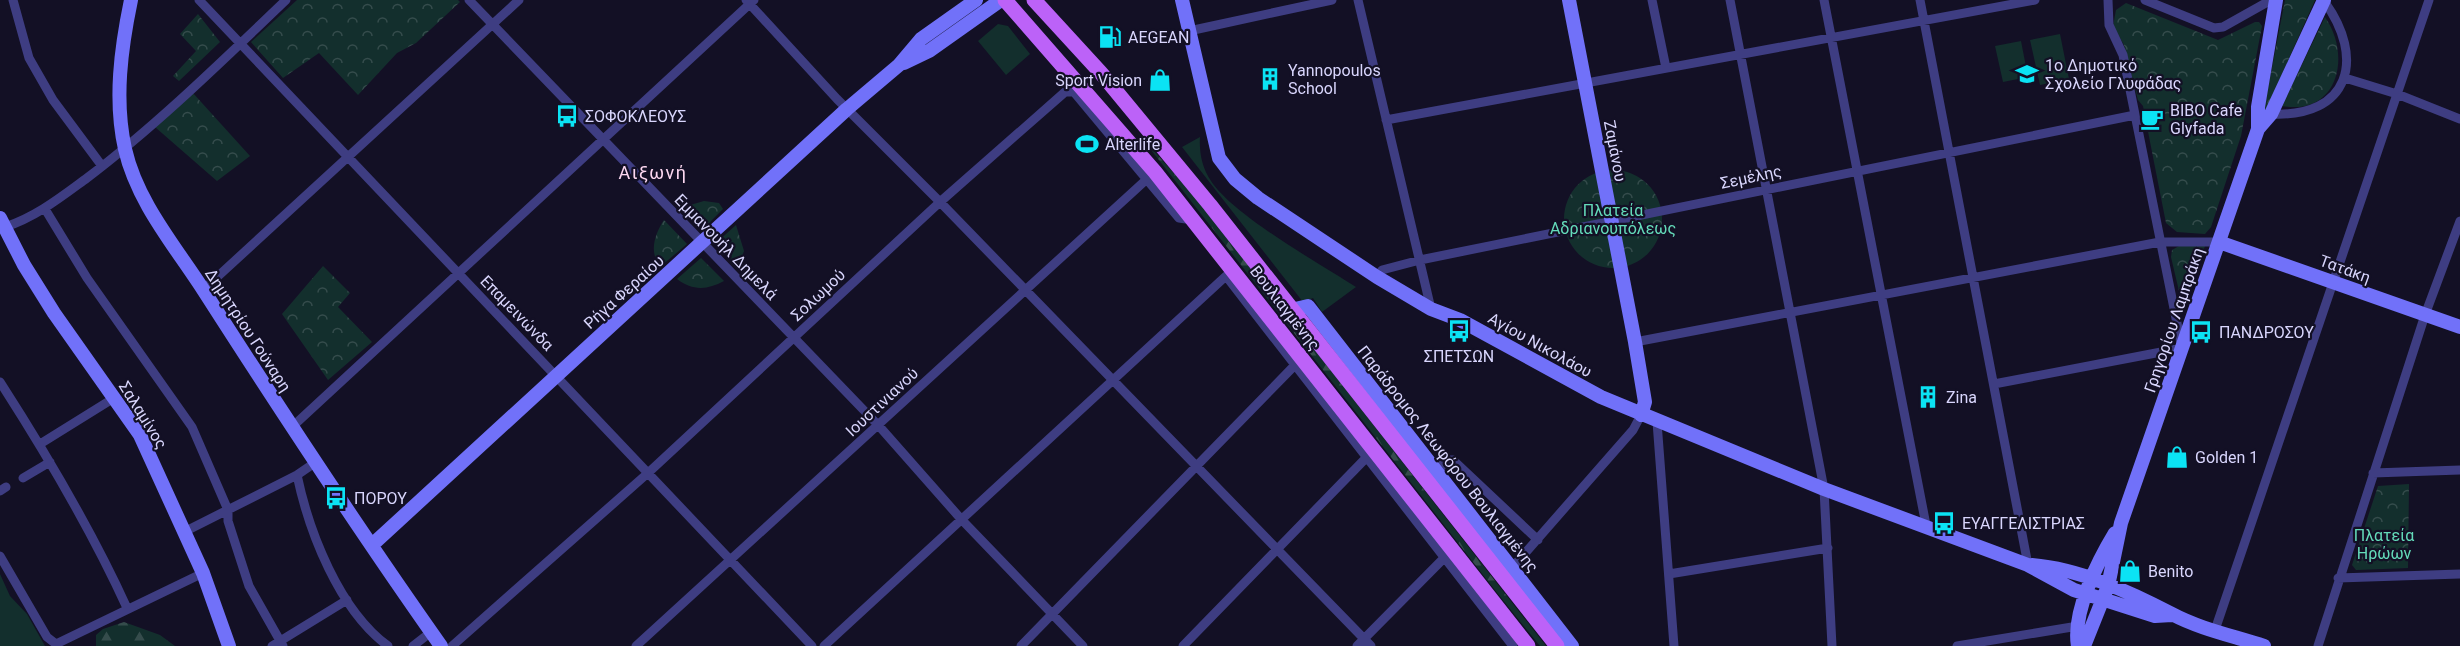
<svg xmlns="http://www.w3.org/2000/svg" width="2460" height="646" font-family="Roboto,sans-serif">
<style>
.green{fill:#132f2d}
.forest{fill:url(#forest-firs)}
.park{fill:url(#park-crowns)}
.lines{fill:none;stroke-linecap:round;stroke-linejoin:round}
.street{stroke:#3e3d82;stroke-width:9}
.secondary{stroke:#7171f9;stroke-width:14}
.primary{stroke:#bc62f8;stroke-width:15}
.labels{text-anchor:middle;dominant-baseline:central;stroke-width:4.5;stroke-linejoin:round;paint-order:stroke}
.poi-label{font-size:16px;fill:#d9d6fd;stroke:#131025;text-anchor:start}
.street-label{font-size:16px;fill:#d9d6fd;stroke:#131025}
.park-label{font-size:16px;fill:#64dbba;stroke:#131025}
.neighbourhood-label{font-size:18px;letter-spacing:1.5px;fill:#fdd8f1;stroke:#131025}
</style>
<defs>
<pattern id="forest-firs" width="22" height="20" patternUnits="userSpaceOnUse" patternTransform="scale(1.5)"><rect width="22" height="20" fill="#132f2d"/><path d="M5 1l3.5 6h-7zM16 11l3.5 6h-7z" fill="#354c4c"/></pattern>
<pattern id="park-crowns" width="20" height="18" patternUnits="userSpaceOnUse" patternTransform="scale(1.5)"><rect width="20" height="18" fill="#132f2d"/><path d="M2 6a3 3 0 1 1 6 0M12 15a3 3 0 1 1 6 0" fill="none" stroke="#354c4c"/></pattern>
</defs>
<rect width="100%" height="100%" fill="#131025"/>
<path class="green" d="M998 24 1008 26 1030 54 1006 75 978 41Z
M2060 34 2069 79 2040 85 2030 40Z
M2021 41 2028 77 2003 82 1995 46Z
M1200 137C1199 152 1202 168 1211 181 1233 215 1320 264 1356 287L1322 312 1313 298 1303 302 1182 147Z
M0 574 10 596 27 614 45 646H0Z"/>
<path class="forest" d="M1137 132 1196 198 1546 646H1540L1498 594Z
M124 622 160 635 175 646H96V635L103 629Z"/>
<path class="park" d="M297 0H458L460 2 416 43 397 53 358 95 319 53 283 78 251 42Z
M2285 0H2315L2266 110 2264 109Z
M2126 3 2218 40 2255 22H2259L2262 26 2241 136 2211 227 2205 234 2177 232 2166 223 2143 106 2138 100 2124 45 2113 26 2116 10Z
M198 14 220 42 179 81 173 76 196 51 180 34Z
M2325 17C2352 56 2338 116 2282 106Z
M192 92 250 156 217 181 155 127Z
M1564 219a49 49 0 1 1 98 0a49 49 0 1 1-98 0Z
M704 201 719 203 723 209 702 230 680 208Z
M664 220 687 244 661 266C648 254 655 233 664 220Z
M736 225 744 251 738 268 715 244Z
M2179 246H2205L2183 308 2171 257 2172 250Z
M701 258 724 281C707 290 693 291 677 279Z
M323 266 350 293 338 307 372 342 328 380 282 314Z
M2409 484 2408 568 2356 570 2352 565 2378 486Z"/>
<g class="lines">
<path class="street" d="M13 0 29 58 53 100 102 166
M199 0 812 646
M469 0 879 426 961 519 1083 646
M746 0 837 99 940 202 1371 646
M1358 0 1431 309
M1652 0 1666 68
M1730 0 1824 489 1832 646
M1824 0 1926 525
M1920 0 2028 565
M2145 0 2214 28 2223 27 2271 0
M1189 31 1332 0
M2345 78 2397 94 2460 119
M2271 114C2350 118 2366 58 2324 1
M1386 120 2035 0
M45 209 87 278 192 427 228 510V521L249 586 283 646
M5 227C36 217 61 197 87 178 158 124 222 61 286 0
M1377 277 1382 270 1420 260 2135 115
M203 290 519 0
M1635 342 2160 242H2219
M0 382C47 455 91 529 127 608
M1994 384 2182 348 2123 55 2109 25 2108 0
M1657 422 1674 646
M292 427 754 0
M40 444 114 398
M1439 471 1445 460H1453L1538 540
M2373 473 2460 470
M297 475C309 532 339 610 388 646
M23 478 50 462
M0 491 6 487
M184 532 297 475 316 462
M0 556 47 637 56 644 203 573
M1512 568 1633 430 1641 415
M1669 574 1828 548
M2338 578 2460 574
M2215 630 2429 0
M272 646 347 600
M413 646 431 632
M452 646 648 473 940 202 1065 92H1074L1179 218 1193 220
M636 646 1147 179
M824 646 1226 276 1513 646
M1021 646 1295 365
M1183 646 1366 458
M1357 646 1448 554
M1957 646 2078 626
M2318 646 2425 315 2460 221"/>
<path class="secondary" d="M131 0C121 48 114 100 125 149 137 202 175 246 204 291 281 411 359 530 441 646
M1182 0 1219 158 1235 179 1258 198 1377 277 1431 309 1460 320 1601 397 1824 489 2028 565 2074 590 2155 616 2172 615
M1569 0 1635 342 1645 402 1641 415
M904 63 929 51 1001 0
M2258 129 2271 114 2324 0
M0 218 24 265 54 313 140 435 203 573 229 646
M2219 242 2460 327
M1291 310 1308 306 1572 646
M372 545 847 109 899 65 921 39 976 0
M2032 565C2080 569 2130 592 2172 614 2200 629 2234 636 2264 646
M2078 646C2072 612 2098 561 2115 533
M2084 646 2108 586 2121 523 2258 129V107L2276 0"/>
<path class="primary" d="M1005 0 1155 172 1528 646
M1034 0 1101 73 1210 205 1557 646"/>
</g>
<defs>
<g id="fuel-bare" transform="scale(1.8)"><path d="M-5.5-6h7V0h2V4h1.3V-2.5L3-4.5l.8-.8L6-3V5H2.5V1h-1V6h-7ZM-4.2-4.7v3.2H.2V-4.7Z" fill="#0be3f4" stroke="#131025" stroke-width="2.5" paint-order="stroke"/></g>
<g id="school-bare" transform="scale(1.8)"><path d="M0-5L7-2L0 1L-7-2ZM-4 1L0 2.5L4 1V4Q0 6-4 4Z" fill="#0be3f4" stroke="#131025" stroke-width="2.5" paint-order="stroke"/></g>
<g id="building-bare" transform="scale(1.8)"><path d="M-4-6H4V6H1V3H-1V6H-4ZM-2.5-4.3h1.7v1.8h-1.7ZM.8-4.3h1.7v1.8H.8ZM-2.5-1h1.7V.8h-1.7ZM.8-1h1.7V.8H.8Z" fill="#0be3f4" stroke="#131025" stroke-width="2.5" paint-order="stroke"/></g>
<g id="shop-bare" transform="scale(1.8)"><path d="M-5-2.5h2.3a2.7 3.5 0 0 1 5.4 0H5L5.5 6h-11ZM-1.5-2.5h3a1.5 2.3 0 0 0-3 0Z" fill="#0be3f4" stroke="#131025" stroke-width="2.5" paint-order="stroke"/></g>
<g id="bus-bare" transform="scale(1.8)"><path d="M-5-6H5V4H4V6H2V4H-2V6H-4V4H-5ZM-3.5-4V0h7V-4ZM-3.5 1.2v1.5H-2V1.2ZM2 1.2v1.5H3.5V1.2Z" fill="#0be3f4" stroke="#131025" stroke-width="2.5" paint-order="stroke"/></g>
<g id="cafe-bare" transform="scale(1.8)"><path d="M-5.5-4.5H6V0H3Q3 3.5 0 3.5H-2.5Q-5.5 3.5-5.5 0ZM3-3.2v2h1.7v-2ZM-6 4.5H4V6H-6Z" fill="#0be3f4" stroke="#131025" stroke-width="2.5" paint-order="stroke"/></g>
<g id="stadium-bare" transform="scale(1.8)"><path d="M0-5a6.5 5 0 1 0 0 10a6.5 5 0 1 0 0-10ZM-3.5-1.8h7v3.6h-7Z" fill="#0be3f4" stroke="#131025" stroke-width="2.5" paint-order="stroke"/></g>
</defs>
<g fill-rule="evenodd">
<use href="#fuel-bare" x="1110" y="37"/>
<use href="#school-bare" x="2027" y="74"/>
<use href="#building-bare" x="1270" y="79"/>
<use href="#shop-bare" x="1160" y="80"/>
<use href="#bus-bare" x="567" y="116"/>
<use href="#cafe-bare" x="2152" y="119"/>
<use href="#stadium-bare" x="1087" y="144"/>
<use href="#bus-bare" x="1459" y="331"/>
<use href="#bus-bare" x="2201" y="332"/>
<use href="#building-bare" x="1928" y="397"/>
<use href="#shop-bare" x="2177" y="457"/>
<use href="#bus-bare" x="336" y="498"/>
<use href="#bus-bare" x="1944" y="523"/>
<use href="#shop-bare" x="2130" y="571"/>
</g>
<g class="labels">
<g class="poi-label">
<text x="1128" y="37">AEGEAN</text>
<text x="2045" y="65">1ο Δημοτικό<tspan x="2045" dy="18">Σχολείο Γλυφάδας</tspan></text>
<text x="1288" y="70">Yannopoulos<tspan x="1288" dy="18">School</tspan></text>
<text x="1142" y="80" text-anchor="end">Sport Vision</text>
<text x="2170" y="110">BIBO Cafe<tspan x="2170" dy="18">Glyfada</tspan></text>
<text x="585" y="116">ΣΟΦΟΚΛΕΟΥΣ</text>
<text x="1105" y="144">Alterlife</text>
<text x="2219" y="332">ΠΑΝΔΡΟΣΟΥ</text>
<text x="1459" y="356" text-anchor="middle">ΣΠΕΤΣΩΝ</text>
<text x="1946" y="397">Zina</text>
<text x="2195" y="457">Golden 1</text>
<text x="354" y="498">ΠΟΡΟΥ</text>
<text x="1962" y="523">ΕΥΑΓΓΕΛΙΣΤΡΙΑΣ</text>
<text x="2148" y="571">Benito</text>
</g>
<g class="street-label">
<text transform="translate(1615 151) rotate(79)">Ζαμάνου</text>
<text transform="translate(1751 177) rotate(-12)">Σεμέλης</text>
<text transform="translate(726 247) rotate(46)">Εμμανουήλ Δημελά</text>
<text transform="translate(2345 269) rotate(20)">Τατάκη</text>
<text transform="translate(624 292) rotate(-42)">Ρήγα Φεραίου</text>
<text transform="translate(818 295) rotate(-43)">Σολωμού</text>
<text transform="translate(1285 308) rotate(52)">Βουλιαγμένης</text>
<text transform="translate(517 313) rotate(46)">Επαμεινώνδα</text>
<text transform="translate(2174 320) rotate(-71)">Γρηγορίου Λαμπράκη</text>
<text transform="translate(248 330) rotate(57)">Δημητρίου Γούναρη</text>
<text transform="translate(1540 345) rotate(29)">Αγίου Νικολάου</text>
<text transform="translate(882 402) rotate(-43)">Ιουστινιανού</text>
<text transform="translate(143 415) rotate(58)">Σαλαμίνος</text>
<text transform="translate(1448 459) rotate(52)">Παράδρομος Λεωφόρου Βουλιαγμένης</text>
</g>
<g class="park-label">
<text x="1613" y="210">Πλατεία<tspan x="1613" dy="18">Αδριανουπόλεως</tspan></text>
<text x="2384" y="535">Πλατεία<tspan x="2384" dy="18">Ηρώων</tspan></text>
</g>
<g class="neighbourhood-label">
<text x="653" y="172">Αιξωνή</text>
</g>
</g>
</svg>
